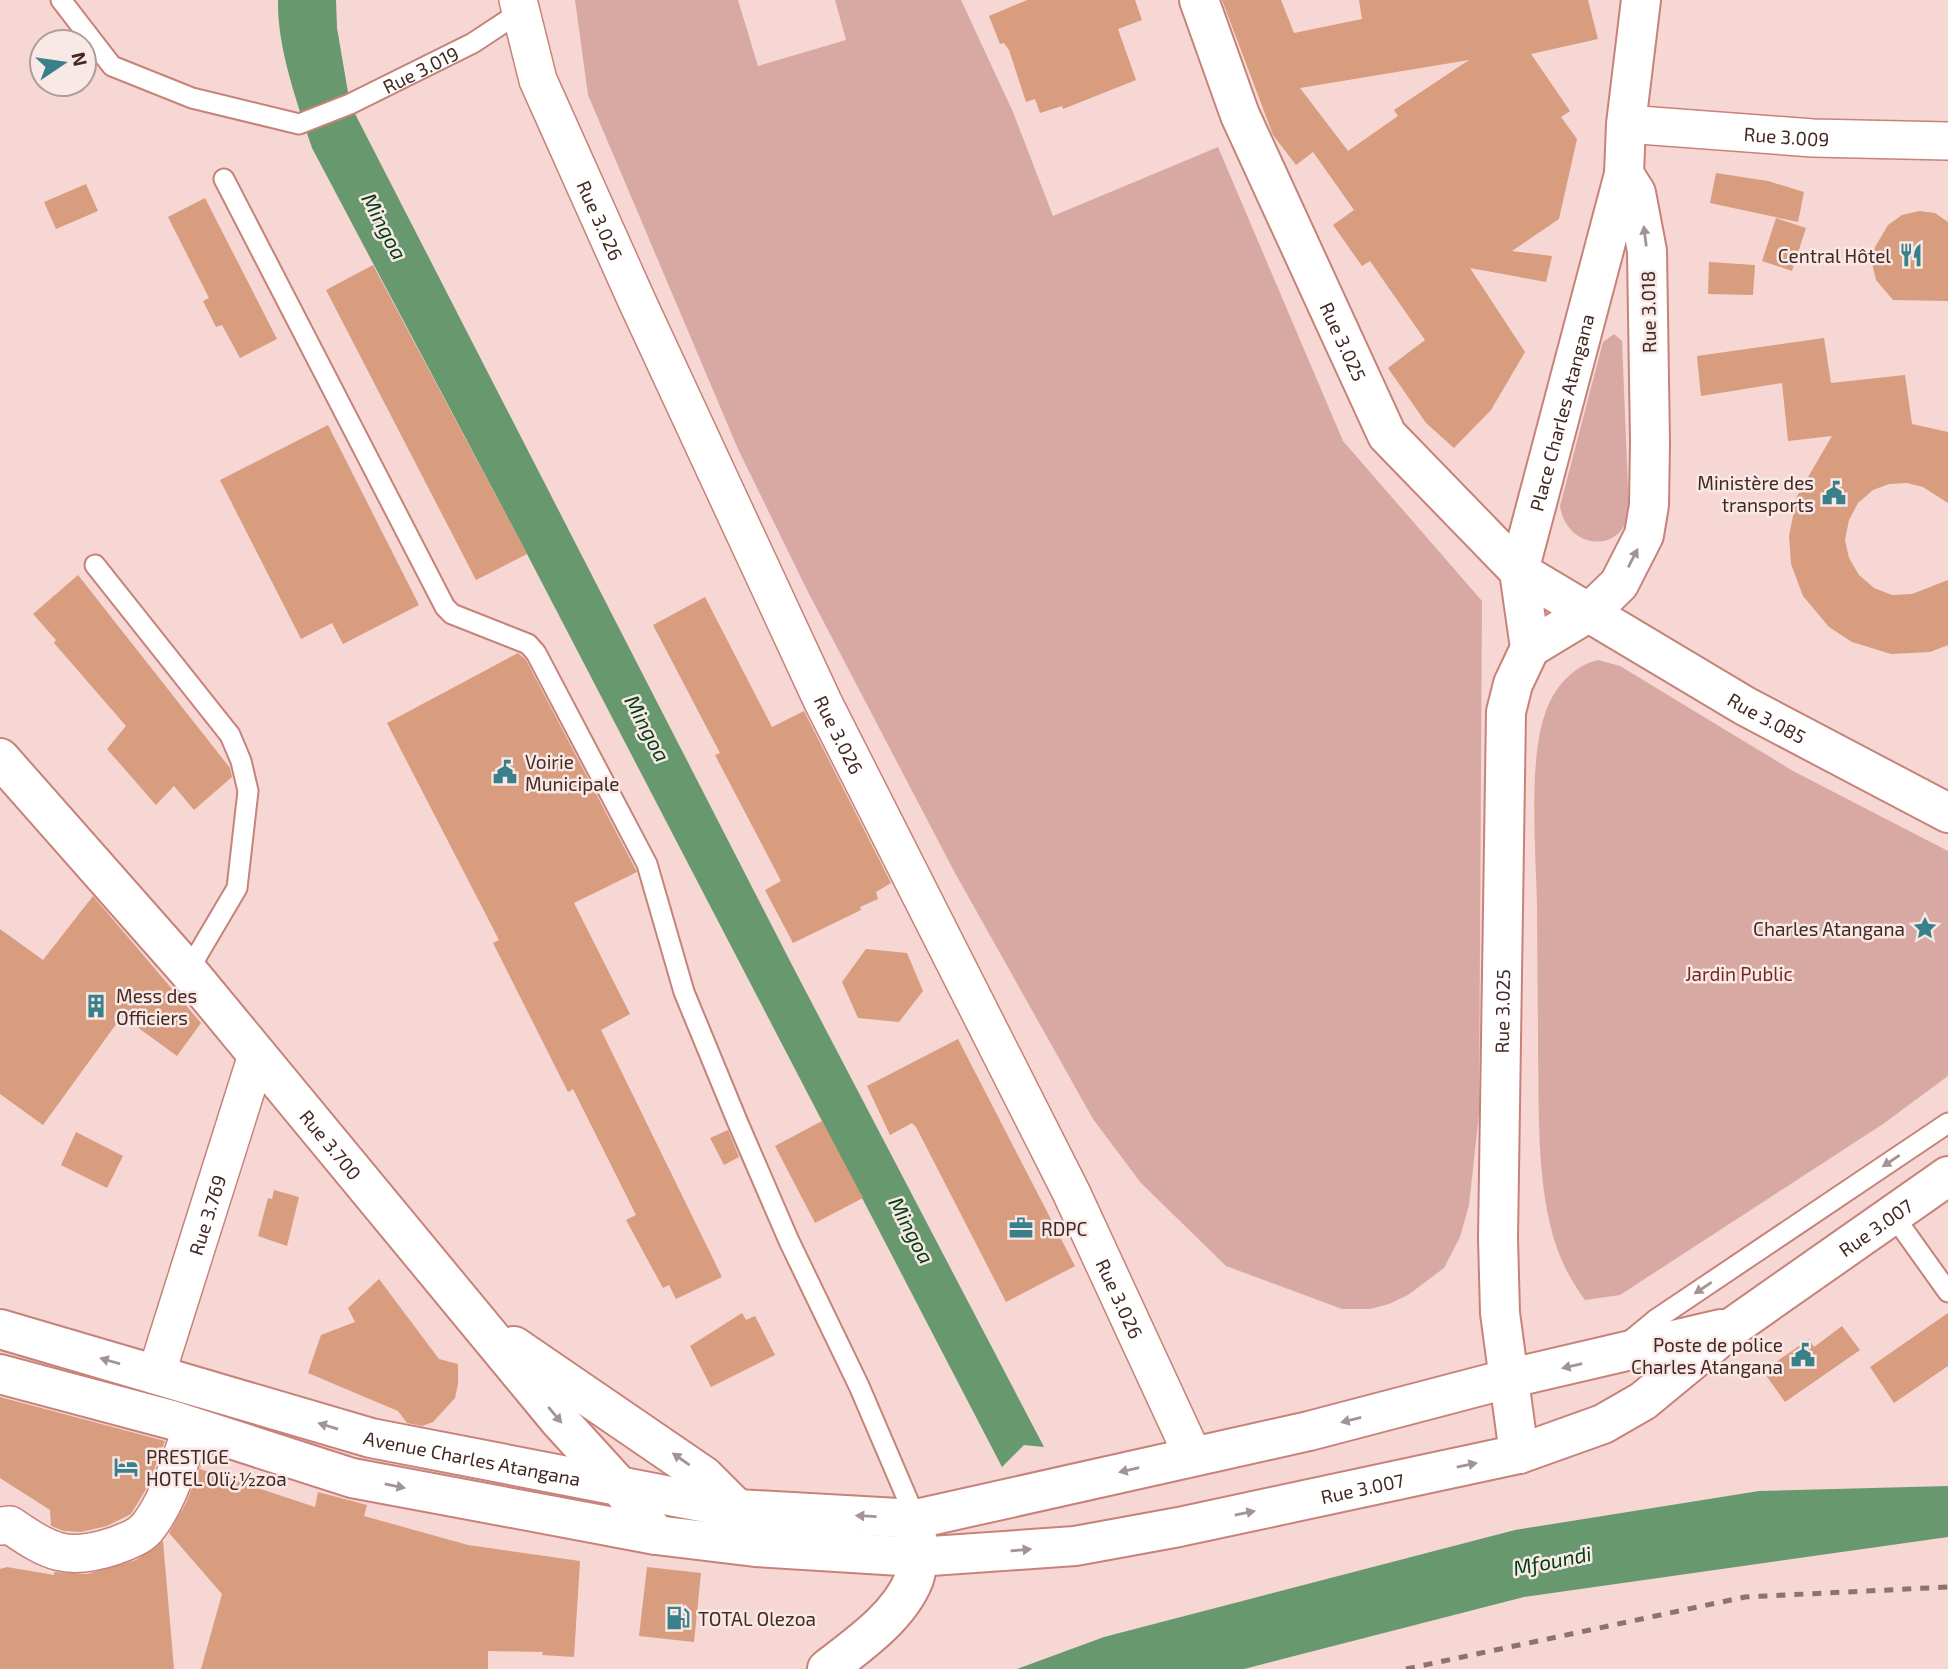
<svg xmlns="http://www.w3.org/2000/svg" width="1948" height="1669" font-family="'Exo 2',sans-serif">
<style>
.green{fill:#d8a9a2}
.water{fill:#68986d}
.building{fill:#d89c7f;fill-rule:evenodd}
.lines{fill:none;stroke-linecap:round;stroke-linejoin:round}
.service-casing{stroke:#c78279;stroke-width:23}
.minor-casing{stroke:#c78279;stroke-width:40}
.tertiary-casing{stroke:#c78279;stroke-width:42}
.secondary-casing{stroke:#c78279;stroke-width:42}
.primary-casing{stroke:#c78279;stroke-width:42}
.service{stroke:#fff;stroke-width:19}
.minor{stroke:#fff;stroke-width:37}
.tertiary{stroke:#fff;stroke-width:38}
.secondary{stroke:#fff;stroke-width:38}
.primary{stroke:#fff;stroke-width:38}
.rail{stroke:#8f716d;stroke-width:5;stroke-dasharray:9 9;stroke-linecap:butt}
.oneway{fill:#a29492}
.labels{text-anchor:middle;dominant-baseline:central;stroke-width:5;stroke-linejoin:round;paint-order:stroke}
.street-label{font-size:19px;fill:#442824;stroke:#f8e9e6}
.poi-label{font-size:19px;fill:#442824;stroke:#f8e9e6;text-anchor:start}
.park-label{font-size:19px;fill:#772721;stroke:#f8e9e6}
.water-label{font-size:21px;font-style:italic;fill:#023d13;stroke:#f8e9e6}
</style>
<rect width="100%" height="100%" fill="#f6d7d3"/>
<path class="green" d="M575 0H738L758 66 846 40 835 0H961L1013 112 1053 216 1218 147 1343 441 1482 601 1479 1114 1469 1205 1460 1237 1444 1268 1408 1295 1389 1304 1370 1309H1342L1226 1266 1141 1183 1093 1119 955 873 807 590 738 449 588 95Z
M1614 334 1622 341 1629 513C1620 556 1566 548 1560 506L1603 342Z
M1598 660 1620 666 1793 771 1948 851V1076L1883 1124 1620 1295 1585 1300C1568 1277 1556 1252 1550 1224 1537 1167 1539 1107 1538 1049 1538 1001 1537 953 1537 905 1536 854 1528 761 1545 714 1553 689 1572 666 1598 660Z"/>
<path class="water" d="M278 0H336L337 28 350 104 792 965 1044 1447 1024 1445 1002 1467 527 554 312 148C297 102 277 48 278 0Z
M1948 1486V1537L1524 1597 1244 1669H1017L1104 1637 1515 1530 1759 1491Z"/>
<path class="building" d="M1027 0H1135L1142 20 1118 29 1136 80 1063 109 1062 106 1040 113 1035 99 1026 102 1009 50 1004 43 1000 44 989 16Z
M1222 0H1281L1294 33 1362 19 1359 0H1588L1598 39 1531 54 1570 111 1561 117 1577 139 1559 219 1512 251 1552 256 1546 282 1470 268 1525 352 1491 410 1454 448 1426 423 1388 368 1425 340 1370 261 1362 266 1333 225 1354 210 1313 152 1296 165 1273 135ZM1469 60 1394 110 1398 116 1348 151 1300 88Z
M1716 173 1768 181 1804 192 1798 222 1710 203Z
M86 184 98 211 56 229 44 202Z
M205 198 277 339 240 358 222 325 216 327 203 301 209 298 168 217Z
M1919 211 1935 213 1948 222V301L1893 300 1876 280 1872 263 1875 247 1888 225 1902 215Z
M1776 218 1806 228 1792 271 1762 261Z
M1709 262 1755 265 1753 295 1708 294Z
M373 265 527 554 476 580 326 290Z
M1824 338 1831 383 1905 375 1912 424 1948 432V503L1923 487 1907 483 1889 484 1873 490 1858 503 1849 520 1845 540 1849 558 1859 575 1874 588 1892 595 1912 594 1948 580V645L1930 652 1891 654 1852 642 1829 627 1803 596 1791 564 1789 536 1797 496 1832 436 1788 441 1782 383 1701 396 1697 356Z
M328 425 419 605 343 644 332 623 301 639 220 480Z
M78 575 230 768 232 777 194 810 174 786 156 805 107 749 126 726 54 643 56 640 33 614Z
M705 597 772 727 804 711 891 883 876 892 878 899 860 907 861 910 793 943 765 890 781 881 715 755 720 753 653 625Z
M518 653 526 660 637 872 574 903 630 1014 601 1030 722 1277 676 1299 669 1285 663 1288 626 1220 636 1215 573 1089 568 1092 493 943 499 940 387 723Z
M93 896 201 1023 177 1056 122 1016 43 1125 0 1094V929L43 960Z
M866 949 907 953 923 991 899 1022 858 1018 842 982Z
M958 1039 1075 1266 1006 1302 916 1127 912 1123 890 1135 867 1086Z
M822 1121 863 1198 815 1223 775 1146Z
M728 1130 739 1157 724 1165 710 1138Z
M76 1132 123 1156 107 1188 61 1165Z
M274 1190 299 1197 287 1246 258 1236 268 1198 272 1199Z
M379 1279 439 1359 458 1364V1384L455 1398 433 1422 422 1426 407 1423 398 1411 308 1373 321 1335 355 1322 348 1308Z
M742 1313 746 1320 755 1316 775 1355 711 1387 690 1346Z
M1948 1313V1366L1894 1403 1870 1367Z
M1842 1326 1860 1350 1785 1402 1763 1371 1809 1339 1814 1347Z
M0 1397 165 1441 148 1486 131 1514 107 1526 81 1532 64 1531 51 1526 50 1510 0 1478Z
M205 1454 200 1469 315 1507 318 1492 367 1505 364 1516 468 1545 580 1561 574 1657 542 1655 543 1652 488 1651V1669H201L222 1594 169 1533 186 1503Z
M163 1541 174 1669H0V1569L7 1567 54 1575V1572L87 1574 136 1560Z
M647 1567 701 1573 694 1642 639 1636Z"/>
<g class="lines">
<g class="service-casing">
<g id="service">
<path id="s1" d="M61 0 112 66 192 98 299 124 350 104 473 43 520 12"/>
<path d="M224 179 445 607 452 614 528 644 536 653 647 864 684 992 738 1123 789 1241 859 1386 916 1519"/>
<path d="M95 565 230 735 241 761 248 791 237 888 188 971"/>
<path d="M1893 1215 1948 1292"/>
<path d="M1626 1344 1655 1320 1948 1123"/>
</g>
</g>
<g class="minor-casing">
<g id="minor">
<path id="s2" d="M518 0 538 80 636 299 823 702 1071 1192 1193 1456"/>
<path id="s3" d="M1626 124 1813 138 1948 141"/>
<path id="s4" d="M156 1375 257 1055"/>
<path d="M0 1526 10 1525C49 1552 67 1562 114 1546 127 1541 138 1538 147 1528 168 1502 178 1465 190 1434L186 1425"/>
</g>
</g>
<g class="tertiary-casing">
<g id="tertiary">
<path id="s5" d="M1199 0 1240 115 1387 435 1519 571 1745 706 1948 813"/>
<path d="M1530 648 1591 611 1619 584 1644 535 1649 505 1650 442 1647 251 1636 193 1624 174"/>
<path id="s6" d="M1519 1454 1500 1313 1498 1238 1506 712 1513 684 1530 648 1519 571 1624 174 1626 124 1641 0"/>
</g>
</g>
<g class="secondary-casing">
<g id="secondary">
<path id="s7" d="M0 758 188 971 559 1420 621 1488 656 1535"/>
<path d="M514 1346 704 1476 737 1509 745 1526"/>
<path d="M827 1669C858 1645 899 1617 914 1579 920 1562 917 1541 916 1524"/>
</g>
</g>
<g class="primary-casing">
<g id="primary">
<path id="s8" d="M0 1329 371 1438 737 1509 916 1519 1309 1431 1507 1379 1721 1329"/>
<path id="s9" d="M0 1374 172 1420 352 1478 656 1535 755 1547 917 1557 1075 1546 1179 1527 1519 1454 1603 1424 1643 1401 1734 1326 1948 1176"/>
</g>
</g>
<use href="#service" class="service"/>
<use href="#minor" class="minor"/>
<use href="#tertiary" class="tertiary"/>
<use href="#secondary" class="secondary"/>
<use href="#primary" class="primary"/>
<path class="rail" d="M1406 1669 1745 1597 1948 1587"/>
</g>
<defs><path id="oneway-solid" d="M-6-.8H1V-3.2L6.5 0L1 3.2V.8H-6Z" transform="scale(1.75)"/></defs>
<g class="oneway">
<use href="#oneway-solid" transform="translate(1645 236) rotate(-97)"/>
<use href="#oneway-solid" transform="translate(1633 558) rotate(-63)"/>
<use href="#oneway-solid" transform="translate(1891 1161) rotate(146)"/>
<use href="#oneway-solid" transform="translate(1703 1288) rotate(146)"/>
<use href="#oneway-solid" transform="translate(110 1361) rotate(-164)"/>
<use href="#oneway-solid" transform="translate(1572 1366) rotate(167)"/>
<use href="#oneway-solid" transform="translate(555 1415) rotate(50)"/>
<use href="#oneway-solid" transform="translate(1351 1420) rotate(166)"/>
<use href="#oneway-solid" transform="translate(328 1426) rotate(-163)"/>
<use href="#oneway-solid" transform="translate(681 1459) rotate(-145)"/>
<use href="#oneway-solid" transform="translate(1467 1465) rotate(-12)"/>
<use href="#oneway-solid" transform="translate(1129 1470) rotate(167)"/>
<use href="#oneway-solid" transform="translate(395 1486) rotate(11)"/>
<use href="#oneway-solid" transform="translate(1245 1513) rotate(-12)"/>
<use href="#oneway-solid" transform="translate(866 1516) rotate(-177)"/>
<use href="#oneway-solid" transform="translate(1021 1550) rotate(-5)"/>
</g>
<defs>
<g id="restaurant-bare" transform="scale(1.89)"><path d="M-5-6h1v4h1v-4h1v4h1v-4h1v5L-1.5 .5V6h-2V.5L-5-1ZM5-6V6H3V1.5H1.5Q1.5-4 5-6Z" fill="#39808a" stroke="#f8e9e6" stroke-width="2.5" paint-order="stroke"/></g>
<g id="civic-bare" transform="scale(1.89)"><path d="M-.6-6.5H3V-4.5H.6V-3L4-1V1h2V6H-6V1h2V-1L-.6-3ZM-1.2 2.5V6h2.4V2.5Z" fill="#39808a" stroke="#f8e9e6" stroke-width="2.5" paint-order="stroke"/></g>
<g id="sight-bare" transform="scale(1.89)"><path d="M0-6L1.8-2.2L6-1.7L2.9 1.2L3.7 5.4L0 3.3L-3.7 5.4L-2.9 1.2L-6-1.7L-1.8-2.2Z" fill="#39808a" stroke="#f8e9e6" stroke-width="2.5" paint-order="stroke"/></g>
<g id="building-bare" transform="scale(1.89)"><path d="M-4-6H4V6H1V3H-1V6H-4ZM-2.5-4.3h1.7v1.8h-1.7ZM.8-4.3h1.7v1.8H.8ZM-2.5-1h1.7V.8h-1.7ZM.8-1h1.7V.8H.8Z" fill="#39808a" stroke="#f8e9e6" stroke-width="2.5" paint-order="stroke"/></g>
<g id="office-bare" transform="scale(1.89)"><path d="M-6-3h4V-5.5h4V-3h4V5H-6ZM-1-4.5V-3h2v-1.5ZM-6 0V1H6V0Z" fill="#39808a" stroke="#f8e9e6" stroke-width="2.5" paint-order="stroke"/></g>
<g id="hotel-bare" transform="scale(1.89)"><path d="M-6-4.5h1.5V1H6V5H4.5V3h-9V5H-6ZM-4 0a1.8 1.8 0 1 1 3.6 0ZM.5 0V-2.5h3Q6-2.5 6 0Z" fill="#39808a" stroke="#f8e9e6" stroke-width="2.5" paint-order="stroke"/></g>
<g id="fuel-bare" transform="scale(1.89)"><path d="M-5.5-6h7V0h2V4h1.3V-2.5L3-4.5l.8-.8L6-3V5H2.5V1h-1V6h-7ZM-4.2-4.7v3.2H.2V-4.7Z" fill="#39808a" stroke="#f8e9e6" stroke-width="2.5" paint-order="stroke"/></g>
</defs>
<g fill-rule="evenodd">
<use href="#restaurant-bare" x="1911" y="255"/>
<use href="#civic-bare" x="1834" y="493"/>
<use href="#civic-bare" x="505" y="772"/>
<use href="#sight-bare" x="1925" y="928"/>
<use href="#building-bare" x="96" y="1006"/>
<use href="#office-bare" x="1021" y="1228"/>
<use href="#civic-bare" x="1803" y="1355"/>
<use href="#hotel-bare" x="126" y="1467"/>
<use href="#fuel-bare" x="678" y="1618"/>
</g>
<g class="labels">
<g class="street-label">
<text stroke="none"><textPath href="#s1" startOffset="413">Rue 3.019</textPath></text>
<text stroke="none"><textPath href="#s3" startOffset="161">Rue 3.009</textPath></text>
<text stroke="none"><textPath href="#s2" startOffset="236">Rue 3.026</textPath></text>
<text transform="translate(1648 312) rotate(-91)">Rue 3.018</text>
<text stroke="none"><textPath href="#s5" startOffset="371">Rue 3.025</textPath></text>
<text stroke="none"><textPath href="#s6" startOffset="1054">Place Charles Atangana</textPath></text>
<text stroke="none"><textPath href="#s5" startOffset="952">Rue 3.085</textPath></text>
<text stroke="none"><textPath href="#s2" startOffset="803">Rue 3.026</textPath></text>
<text stroke="none"><textPath href="#s6" startOffset="444">Rue 3.025</textPath></text>
<text stroke="none"><textPath href="#s7" startOffset="509">Rue 3.700</textPath></text>
<text stroke="none"><textPath href="#s4" startOffset="168">Rue 3.769</textPath></text>
<text stroke="none"><textPath href="#s9" startOffset="1976">Rue 3.007</textPath></text>
<text stroke="none"><textPath href="#s2" startOffset="1433">Rue 3.026</textPath></text>
<text stroke="none"><textPath href="#s8" startOffset="490">Avenue Charles Atangana</textPath></text>
<text stroke="none"><textPath href="#s9" startOffset="1390">Rue 3.007</textPath></text>
</g>
<g class="poi-label">
<text x="1891" y="255" text-anchor="end">Central Hôtel</text>
<text x="1814" y="482" text-anchor="end">Ministère des<tspan x="1814" dy="22">transports</tspan></text>
<text x="525" y="761">Voirie<tspan x="525" dy="22">Municipale</tspan></text>
<text x="1905" y="928" text-anchor="end">Charles Atangana</text>
<text x="116" y="995">Mess des<tspan x="116" dy="22">Officiers</tspan></text>
<text x="1041" y="1228">RDPC</text>
<text x="1783" y="1344" text-anchor="end">Poste de police<tspan x="1783" dy="22">Charles Atangana</tspan></text>
<text x="146" y="1456">PRESTIGE<tspan x="146" dy="22">HOTEL Olï¿½zoa</tspan></text>
<text x="698" y="1618">TOTAL Olezoa</text>
</g>
<g class="park-label">
<text x="1739" y="973">Jardin Public</text>
</g>
<g class="water-label">
<text transform="translate(385 226) rotate(62)">Mingoa</text>
<text transform="translate(648 728) rotate(62)">Mingoa</text>
<text transform="translate(912 1230) rotate(62)">Mingoa</text>
<text transform="translate(1552 1560) rotate(-11)">Mfoundi</text>
</g>
</g>
<g transform="translate(63 63) rotate(77)"><circle r="33" fill="#f8e9e6" stroke="#b09c98" stroke-width="2"/>
<path d="M0-5L12 26L0 18L-12 26Z" fill="#39808a"/>
<text y="-10" font-size="19" font-weight="bold" text-anchor="middle" fill="#442824">N</text>
</g>
</svg>
